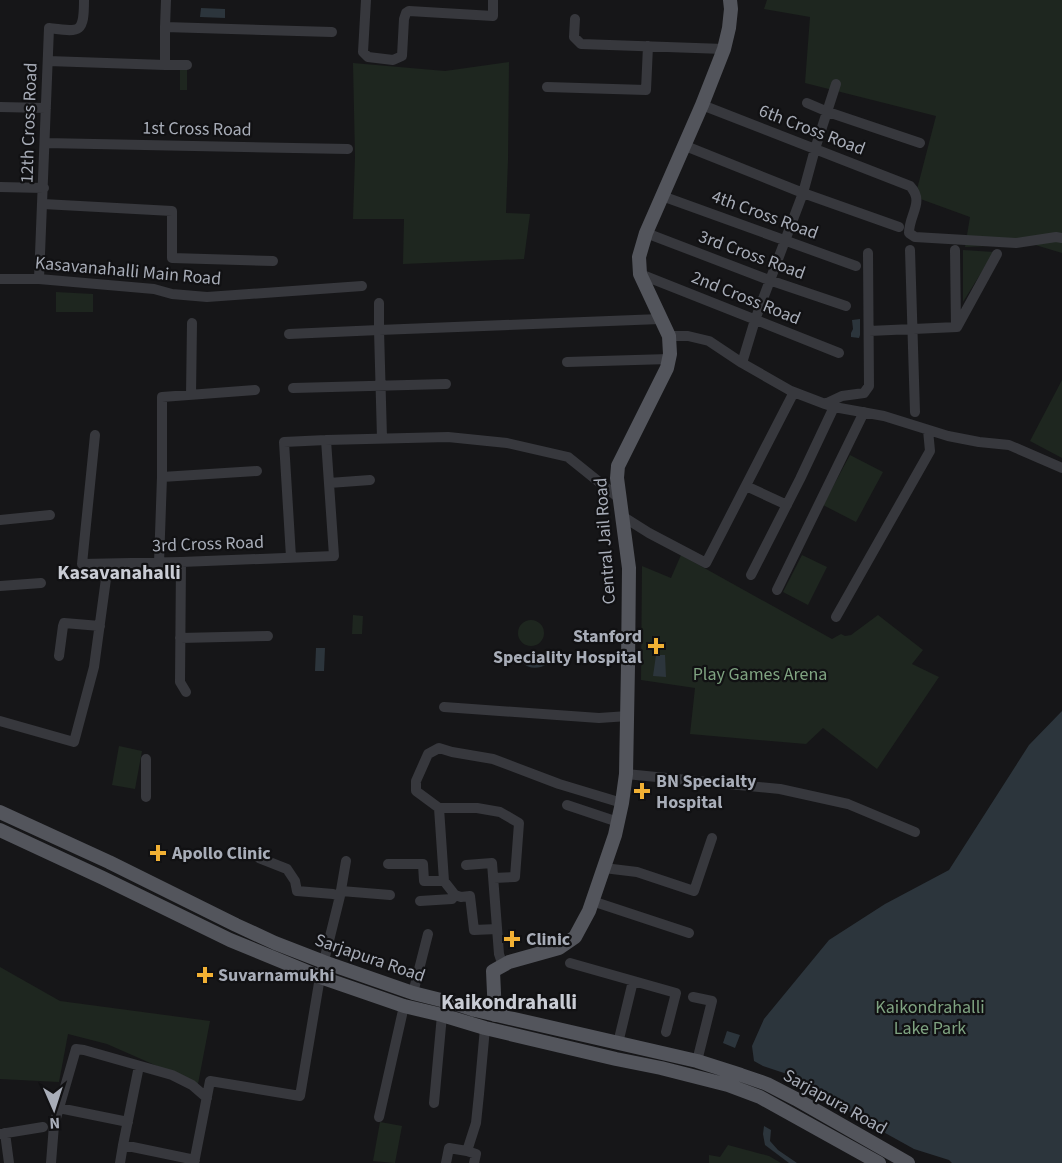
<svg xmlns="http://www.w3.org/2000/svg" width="1062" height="1163" font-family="'Source Sans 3',sans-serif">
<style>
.green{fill:#1e261f}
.water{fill:#2c353c}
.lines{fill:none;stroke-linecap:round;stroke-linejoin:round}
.minor{stroke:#37383d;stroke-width:10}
.major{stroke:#53555c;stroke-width:14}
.poi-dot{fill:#f2b134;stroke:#111113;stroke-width:2}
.labels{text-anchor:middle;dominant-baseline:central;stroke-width:4.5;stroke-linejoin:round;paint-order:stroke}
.street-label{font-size:18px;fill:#a8adb8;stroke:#111113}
.poi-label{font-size:18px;font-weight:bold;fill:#a8adb8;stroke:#111113;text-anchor:start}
.park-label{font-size:18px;fill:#7fa381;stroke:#111113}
.neighbourhood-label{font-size:20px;font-weight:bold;fill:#c9ccd4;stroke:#111113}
.quarter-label{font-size:21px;font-weight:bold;fill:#c9ccd4;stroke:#111113}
</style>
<rect width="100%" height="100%" fill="#161618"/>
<path class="green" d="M767 0H1062V253L1032 244 965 247 970 217 915 197 936 116 805 83 810 17 764 9Z
M509 62 508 160 506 213 530 214 524 259 403 264 404 219H353L355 157 353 63 445 71Z
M180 69H187V90H180Z
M963 250 994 252 963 302Z
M56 292 93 294V312H56Z
M1062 380V458L1030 441Z
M850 455 883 472 856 522 823 505Z
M681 555 832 639 841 634 845 636 851 635 878 615 923 650 912 664 939 677 877 769 823 728 806 744 690 734 695 688 641 680 642 566 671 578Z
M802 555 827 567 808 605 783 592Z
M353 615 363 616 362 634H352Z
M518 633a13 13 0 1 1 26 0a13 13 0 1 1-26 0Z
M119 746 142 751 135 789 112 785Z
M0 967 60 1001 210 1021 198 1084 107 1044 68 1034 59 1082 0 1079Z
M380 1122 402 1126 395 1163 373 1161Z
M728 1145 769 1156 781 1163H709V1155L720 1157Z"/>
<path class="water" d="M201 8 225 9V18L200 17Z
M860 319V335L859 338 851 337V333L853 329 852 320Z
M316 648H325L324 671H315Z
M531 653H543L547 655V664C537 670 529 669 520 661V657Z
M656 655H665L666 677 653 676Z
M1062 711V1163H952L949 1160 914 1149 869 1124 796 1077 763 1066 754 1061 752 1046 764 1019 829 940 885 904 949 870 1029 745Z
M727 1031 740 1035 735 1048 723 1043Z
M764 1126 771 1130 770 1141 778 1150 797 1163H789L765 1145 763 1134Z"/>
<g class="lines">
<path class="minor" d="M366 0 363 52 368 57 393 60 402 56 404 19 406 13 409 11 493 16V0
M575 19 574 37 581 44 724 49
M165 27 166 0
M48 61 165 65V27L332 32
M165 65H187
M547 87 646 90 648 46
M807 103 828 112 920 143
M702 105 910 186C925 202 909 214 909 233L915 237 1016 243 1056 237 1062 238
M0 107 46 108
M45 143 348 149
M683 145 803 193 899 227
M0 187 44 188
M662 196 856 266
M43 204 172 211V258L273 261
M646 233 769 280 846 306
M910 250 915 412
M955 250 956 327
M640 274 839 353
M0 279H39L154 289 172 294 207 297 362 286
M39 279 49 28C80 32 84 34 84 0
M869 331 957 327 997 254
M289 334 379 330V303
M669 336H688L709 341 742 363 791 391 825 404 834 407 884 416 948 436 979 442 1009 445 1062 468
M567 362 669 359
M742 363 755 320 803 193 815 149 836 84
M293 388 446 384
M191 395 192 323
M825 404 842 396 864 393 869 386 868 253
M95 435 82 564 181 562 334 556 326 440
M382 438 379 330 660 319
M162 477 257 471
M329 483 370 480
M746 486 787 505
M622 516 649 533 706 563 794 392
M0 520 50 515
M291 557 284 442 326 440 448 437 507 443 568 457 619 498
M181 562 180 682 186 692
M159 563 162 477V397L255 390
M751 575 800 479 834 407
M0 586 41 583
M777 590 864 412
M836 617 930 451 928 430
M180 638 268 636
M59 656 63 626 64 623 100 626
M444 707 599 718 628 716
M0 721 74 742 94 667 108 564
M626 774 780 789 848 804 915 832
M146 797V759
M567 805 618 822
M439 808H477L500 812 519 823 515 877 494 878
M259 858 287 869 295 881 297 891 333 894 340 896
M388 864H423L424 881H444
M466 865 492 863 499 954 503 966
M604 868 637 872 694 891 712 838
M341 891 390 895
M420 901 452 899 455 895
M592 901 689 933
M497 929 474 930 470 896 461 897 455 895 444 881 439 808 416 791V781L428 754 439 748 452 752 493 759 559 784 622 803
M570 963 676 993 666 1032
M413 993 428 934
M693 997 712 1001 697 1061
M618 1043 633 981
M434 1103 442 1015
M59 1108 128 1122
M379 1117 404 1006
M5 1133 9 1163
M0 1134 43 1127
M123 1145 139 1066
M467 1151 476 1154 474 1163
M51 1163 54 1125 76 1049 84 1050 172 1075 192 1085 207 1098
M120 1163 123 1145 195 1160
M194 1163 210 1081 300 1096 320 977 340 896 346 861
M446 1163 449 1148 467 1151 476 1123 479 1094 485 1028"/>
<path class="major" d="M0 812 109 862 236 925 275 943 324 962 413 993 457 1004 475 1010 697 1061 741 1075 767 1084 796 1099 908 1163
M0 830 103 878 230 940 320 977 404 1006 442 1015 485 1028 616 1059 661 1068 728 1085 760 1097 879 1163
M495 1015 493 971 509 962 559 948 575 937 589 911 615 835 622 803 626 774 628 666 629 568 617 478 618 466 667 368 670 354 669 336 640 274 639 257 646 233 702 105 724 49 729 28 731 9 730 0"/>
</g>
<g class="poi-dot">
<path d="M653 637h6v6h6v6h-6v6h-6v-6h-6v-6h6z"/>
<path d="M639 782h6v6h6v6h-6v6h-6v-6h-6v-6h6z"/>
<path d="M155 844h6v6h6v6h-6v6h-6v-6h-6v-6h6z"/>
<path d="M509 930h6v6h6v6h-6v6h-6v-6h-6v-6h6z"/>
<path d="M202 966h6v6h6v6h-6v6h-6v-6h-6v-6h6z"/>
</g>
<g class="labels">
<g class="street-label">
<text transform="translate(29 123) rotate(-88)">12th Cross Road</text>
<text transform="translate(197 129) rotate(1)">1st Cross Road</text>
<text transform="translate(812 130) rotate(21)">6th Cross Road</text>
<text transform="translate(765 215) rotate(20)">4th Cross Road</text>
<text transform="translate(752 255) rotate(20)">3rd Cross Road</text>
<text transform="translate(128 271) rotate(5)">Kasavanahalli Main Road</text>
<text transform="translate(746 298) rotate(22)">2nd Cross Road</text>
<text transform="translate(605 541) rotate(-94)">Central Jail Road</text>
<text transform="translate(208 544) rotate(-2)">3rd Cross Road</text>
<text transform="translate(370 958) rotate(19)">Sarjapura Road</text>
<text transform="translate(835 1102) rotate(29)">Sarjapura Road</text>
</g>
<g class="poi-label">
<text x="642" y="636" text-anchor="end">Stanford<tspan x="642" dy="21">Speciality Hospital</tspan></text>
<text x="656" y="781">BN Specialty<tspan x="656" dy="21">Hospital</tspan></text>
<text x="172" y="853">Apollo Clinic</text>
<text x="526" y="939">Clinic</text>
<text x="218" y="975">Suvarnamukhi</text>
</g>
<g class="park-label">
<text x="760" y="674">Play Games Arena</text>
<text x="930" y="1007">Kaikondrahalli<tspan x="930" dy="21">Lake Park</tspan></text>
</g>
<g class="neighbourhood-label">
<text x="119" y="573">Kasavanahalli</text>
</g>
<g class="quarter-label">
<text x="509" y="1002">Kaikondrahalli</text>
</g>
</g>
<g transform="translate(54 1109) rotate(177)" stroke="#111113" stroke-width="4.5" paint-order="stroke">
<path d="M0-4.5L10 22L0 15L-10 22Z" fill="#a8adb8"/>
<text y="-9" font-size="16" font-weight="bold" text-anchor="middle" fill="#a8adb8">N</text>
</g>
</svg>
